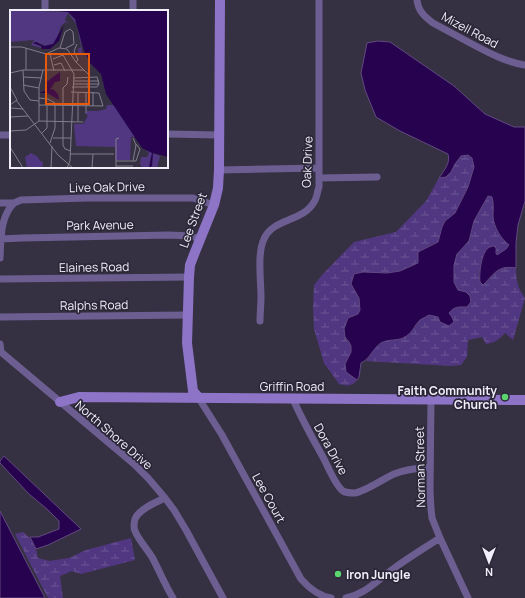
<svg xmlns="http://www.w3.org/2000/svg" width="525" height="598" font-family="Manrope,sans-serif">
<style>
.wetland{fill:url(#wetland-marsh)}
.water{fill:#26024f;stroke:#634982}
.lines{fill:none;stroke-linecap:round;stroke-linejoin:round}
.street{stroke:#6d5e92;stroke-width:7}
.secondary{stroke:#8d74c7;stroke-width:10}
.poi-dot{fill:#5bd56e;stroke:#2c2738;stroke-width:1.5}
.labels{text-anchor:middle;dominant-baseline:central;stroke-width:3.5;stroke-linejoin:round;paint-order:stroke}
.street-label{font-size:12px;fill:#f1effa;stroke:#2c2738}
.poi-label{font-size:12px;font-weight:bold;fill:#f1effa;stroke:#2c2738;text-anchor:end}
.inset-road{fill:none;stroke:#817d8c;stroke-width:1}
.view{fill:#e8590c;fill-opacity:0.15;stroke:#e8590c;stroke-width:2}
.inset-edge{fill:none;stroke:#f1effa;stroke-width:2}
</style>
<defs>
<pattern id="wetland-marsh" width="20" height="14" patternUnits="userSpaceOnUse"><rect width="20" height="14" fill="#513781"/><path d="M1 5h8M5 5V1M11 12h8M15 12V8" fill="none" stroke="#6a5494"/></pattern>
</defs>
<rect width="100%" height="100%" fill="#363142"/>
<path class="wetland" d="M468 155 472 158 474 167 468 187 455 213 445 221 442 227 438 242C426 247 419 249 418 263L400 271 387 273 363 272 354 274 351 284 359 298 360 310 358 314 348 318C346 324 342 331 345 337 347 342 352 344 351 351 350 361 344 359 346 372L357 380C352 387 346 386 339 384L324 363 314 329 313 306 314 285 322 275 354 242 396 232 426 201 439 178 446 177 451 172 455 164 461 156Z
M488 196 492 197C494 204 493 210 493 217 494 228 502 237 509 245L506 249 497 255 496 253V248L482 259 479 274 480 282 484 285C495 273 498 265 516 268 516 280 518 289 525 298L513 340 505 333C499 340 494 343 486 344L482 337 468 340 467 357 461 365 451 366 366 361 373 350 382 342 388 340 401 339 410 333 421 319 429 315 438 317H452L448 313C455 307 458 307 467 307L466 292 458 290 454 282V265L457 254 469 241 474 221Z
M23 532C32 539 36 546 38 558L49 561 69 558 86 550 131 538 135 560 81 574 72 571 60 576 63 598H48L15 534Z"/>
<path class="water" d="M378 41 390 42 454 86 485 114 514 127H525V201L518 225 516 243V268C498 265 495 273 483 285L480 282C479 273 481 254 488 248 490 247 492 246 494 246L496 248V253L497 255 506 249 509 245C501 239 494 227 493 217 493 210 494 204 492 197L488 196 474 221 469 241 457 254 454 265V282L458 290 466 292 470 296 471 302 467 307C458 307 455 306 449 313L452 317 454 322 449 326 440 322 438 317 429 315C426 317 423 318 420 320 413 327 413 333 403 338 396 341 388 339 381 343 373 348 370 359 361 363L359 377 357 380 346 372 345 364 351 352V346L349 342 345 337 344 329 348 318 358 314 360 310 359 298 351 284 354 274 363 272 387 273 400 271 418 263V252L438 242 442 227 445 221 455 213 468 187 474 167 472 158 468 155 461 156 455 164 451 172 446 177 439 178C444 171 451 162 448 154L400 131 376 117 365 90 361 73 367 43Z
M4 456 81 529 48 545 36 549 30 537H38L59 529V521L48 510 29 494 0 463V461Z
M0 511 45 598H0Z"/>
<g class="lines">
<path class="street" d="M45 0V11
M133 0V11
M417 0C418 11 425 17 433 23 446 30 459 37 472 44 489 53 506 62 525 65
M167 134 219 135
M0 135H11
M219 170 319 168
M319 178 377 177
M0 203H14L21 200 88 198H193L214 205
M0 239 22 238 169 235 191 236 200 239
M0 258C1 238 0 217 14 203
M0 279 189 277
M0 317 187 315
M260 321C260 313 261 305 261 297 261 281 257 253 264 239 273 218 303 222 314 202 317 198 317 192 319 187V0
M0 344 1 352 134 464 148 478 165 498 174 510 186 530 223 598
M198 397 222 435 301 579C309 588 319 596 331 598
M293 399C302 420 313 439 324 459 328 467 336 486 343 491 346 493 351 493 355 493 366 491 383 479 394 474 406 469 418 468 430 467
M431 400 430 491 431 509 432 518 440 538 468 598
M165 498C156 502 139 509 135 519 134 523 133 527 135 531 138 539 147 549 152 557 159 570 165 585 173 598
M346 598C367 593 376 581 393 569 408 558 424 548 440 538"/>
<path class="secondary" d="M198 397 193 391 187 343 189 277 190 265 195 252 214 205 218 188 219 170 220 0
M60 402 79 397 525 400"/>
</g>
<g class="poi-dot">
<circle cx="505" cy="397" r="4"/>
<circle cx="338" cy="574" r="4"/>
</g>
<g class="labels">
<g class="street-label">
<text transform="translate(470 30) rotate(28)">Mizell Road</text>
<text transform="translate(307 162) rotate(-88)">Oak Drive</text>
<text transform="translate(107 187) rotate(-1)">Live Oak Drive</text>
<text transform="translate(193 220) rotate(-70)">Lee Street</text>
<text transform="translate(100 225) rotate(-1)">Park Avenue</text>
<text transform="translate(94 267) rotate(-1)">Elaines Road</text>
<text transform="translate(94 305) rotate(-1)">Ralphs Road</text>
<text x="292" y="386">Griffin Road</text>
<text transform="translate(114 435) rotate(41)">North Shore Drive</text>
<text transform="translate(331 449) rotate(61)">Dora Drive</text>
<text transform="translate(420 467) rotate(-91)">Norman Street</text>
<text transform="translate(269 498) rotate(61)">Lee Court</text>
</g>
<g class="poi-label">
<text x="497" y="390">Faith Community<tspan x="497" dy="14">Church</tspan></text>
<text x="346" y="574" text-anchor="start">Iron Jungle</text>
</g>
</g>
<g transform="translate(10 10)">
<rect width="158" height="158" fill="#363142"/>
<path d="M0 0 58 2 65 9 69 17 72 43 69 44 68 39 71 37 67 15 58 3 55 10 59 14 55 12 51 16 45 33 36 36 26 32 23 33 31 36V38L21 35 24 30 0 32ZM135 140 150 146 147 158H141V145L139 158H133L130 154 131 147H137L139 143ZM21 143 28 147 30 151 33 152 32 158H17L15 147Z" fill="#513781"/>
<path d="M97 95H104L126 127H121L120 150H105V137L66 136 64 114H73L78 106 75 103 77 101H88L96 99Z" fill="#513781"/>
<path d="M40 0H158V147L143 143 142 156 139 158 142 143 132 138 96 84 91 64 80 53 74 41 65 9 58 2ZM54 15 49 31 40 39H32L31 36 23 33 26 32 34 36 43 34ZM50 62V71L45 72 40 80 43 79 48 84 49 90 37 83H29L35 81 37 71 40 70 39 77 40 69Z" fill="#26024f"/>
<path class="inset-road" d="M0 37H12L36 44 49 38 57 39 66 52 79 65 78 77M50 38 55 22 60 19M56 38 64 34 63 22 60 19M40 44 44 61M43 49 53 45 64 64 60 151 57 158M66 52 68 50 64 41 67 34M44 55 51 53 55 61M13 60 14 81 20 90 29 91M16 60V38M0 63 13 60H74M13 67 32 68M58 67 57 74 53 78V135L55 139 61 141M64 71H89M63 74H89M13 75 29 78M0 77 7 90 0 95M62 77H87L89 74 87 67 64 68M76 82V103M29 88 38 89 45 93V118L40 133M6 90 48 145 63 158M29 95 93 96 89 83 61 82M83 96V82M1 98 13 99M0 107 18 106M29 111V77L33 60M68 111V83M0 121 16 120 29 111 73 112M32 123 37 118V96M43 128H61M123 128 126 135 123 151M126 134 130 139 126 151M0 137 13 158M60 144H104M106 151H126M106 156H123M41 158 42 136M82 158 83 144M106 158V129L109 128"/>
<path class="view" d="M36 44H79V94H36Z"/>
<rect width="158" height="158" class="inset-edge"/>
</g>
<g transform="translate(489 562) rotate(180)" stroke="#2c2738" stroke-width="3" paint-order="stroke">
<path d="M0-3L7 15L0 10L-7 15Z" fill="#f1effa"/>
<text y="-6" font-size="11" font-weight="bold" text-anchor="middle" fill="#f1effa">N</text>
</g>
</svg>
